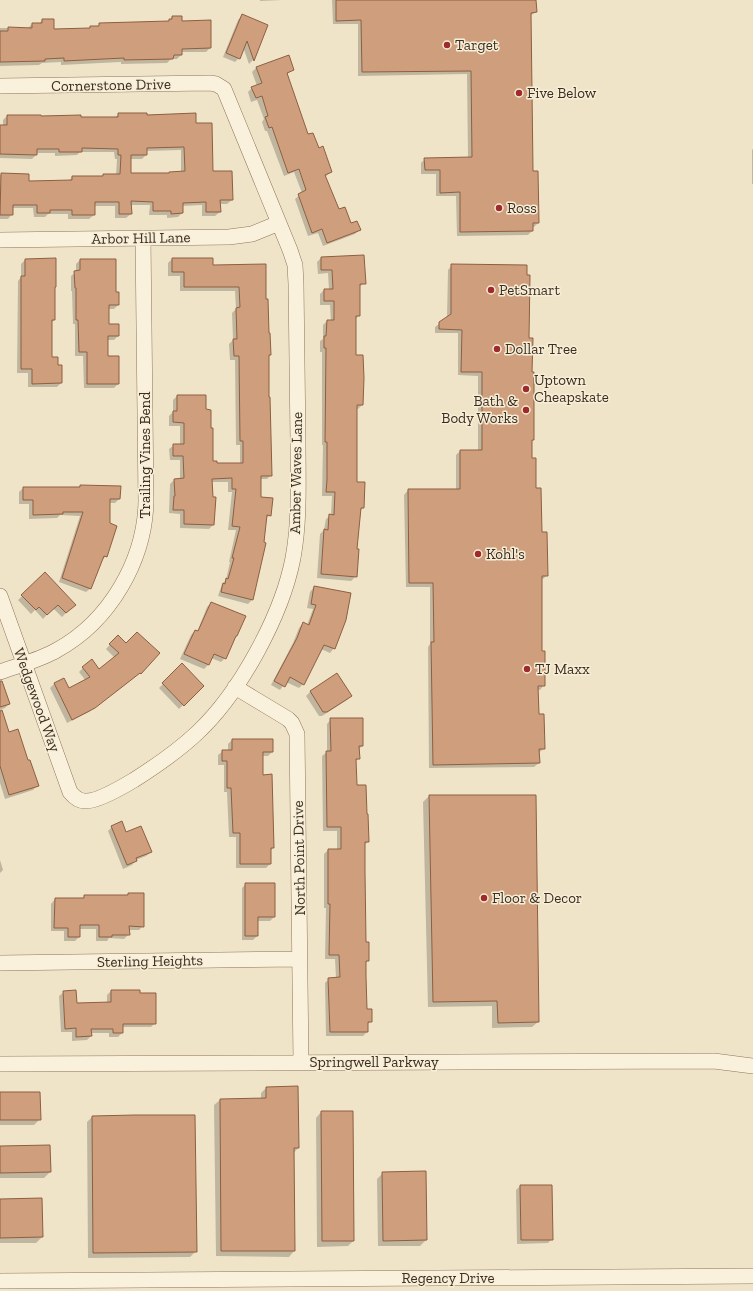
<svg xmlns="http://www.w3.org/2000/svg" width="753" height="1291" font-family="'Zilla Slab',serif">
<style>
.shadow{fill:#0003;fill-rule:evenodd}
.building{fill:#cf9f7d;stroke:#8d5f41;fill-rule:evenodd}
.lines{fill:none;stroke-linecap:round;stroke-linejoin:round}
.minor-casing{stroke:#8d765c;stroke-width:16}
.minor{stroke:#faf1dc;stroke-width:15}
.poi-dot{fill:#9e2a2b;stroke:#f7eed8;stroke-width:1.5}
.labels{text-anchor:middle;dominant-baseline:central;stroke-width:3;stroke-linejoin:round;paint-order:stroke}
.poi-label{font-size:15px;fill:#3d2e20;stroke:#f7eed8;text-anchor:start}
.street-label{font-size:15px;fill:#3d2e20;stroke:#f7eed8}
</style>
<rect width="100%" height="100%" fill="#f0e4c8"/>
<path class="shadow" d="M260 0H282L260 1Z
M332 0H535L536 12 530 16 532 172 538 223 534 227H532V231L528 235 457 236 456 196H436V174H421V163L425 159 468 158 467 74 358 76V24H333Z
M242 15 267 26 253 60 249 64 243 47 239 58 235 62 223 57 238 20Z
M172 17 181 22 210 48 206 52H181V55L177 59H171L167 63 121 64V62L61 65V62L42 63 39 65 0 66V28H28L32 24H39L42 20 53 30 88 29 90 27H97L100 24 168 22Z
M256 68 293 70 286 75 308 136 318 149 331 172 325 177 338 210 350 224 359 230 355 234 323 246 318 233 308 236 295 199 302 193 294 172 284 176 267 131H265L262 122 264 119 257 100 251 102 248 92 252 88 257 86 252 72Z
M119 114 146 116 195 124 212 172 232 200 227 204H219L220 212 215 216H202V205L182 206V213L178 217 167 218V215H149L150 205H130L131 214 126 218H115V206H94V215L89 219H68V214H48L45 217H34L33 208H12V214L8 219H0V175H28V182L69 181 72 177H101L104 175H116L117 159H115L114 152H80L77 155 55 156V153H36V155L32 159 0 158V126H3V120L7 116 114 118ZM181 150V172L168 174H130V159H142L146 155V151Z
M753 149V184H752V150Z
M321 258 365 283 359 287V315L355 320V356L362 405 358 409H356V483L363 508 360 511 355 550 356 576 351 581 317 578 320 534 324 530 326 519 331 515 332 496H322L323 445H322V352H320V341L323 339V325L327 321H331L330 305H320V294L324 290H329L328 273 318 274 317 262Z
M172 259 212 266 265 300 270 355 268 357 271 475 267 479H260V498L270 515 265 519 252 600 248 604 218 596 222 584 226 580 230 562H229L236 530H228L232 492H228V482H212V498H214L213 525 209 529 180 528V514L169 513 170 484 174 480H180V460H170L169 449 174 445H180V426H169V416L173 412V400L177 396 205 410 212 462 216 464H240V445H236L235 360H230L229 344 233 340 232 313 236 309 235 291H180V276H168V263Z
M25 260 54 288V320L51 323V358L57 366 61 383 57 387H28V373H17L18 281 21 277V264Z
M80 260 115 293H118V305L114 309H108V325L118 336 114 340H107V357L118 384 114 388H84L83 356H75V324H73L72 291H71V276L76 272V264Z
M452 265 528 339 531 373 533 440 531 442V459L547 575 543 579H541V652L544 685 540 690H537L538 715 544 749 538 753 539 763 534 767 429 768 428 647 430 644V587H406L404 495 408 490H456V455L460 451H478V376L458 375V333H435V327L447 318 448 270Z
M80 486 120 487 119 499 115 503H109L106 556 102 560 91 588 86 592 59 582 80 516 60 515 57 518 29 519V504H19V492L23 488H78Z
M45 574 74 605 62 617 53 608 43 619 35 610 31 614 18 600Z
M314 587 334 648 330 653 321 649 303 684 299 688 286 682 280 690 271 685 293 643 299 628 303 623 307 625 313 609 307 608 310 592Z
M211 603 236 636 233 640 225 658 221 662 211 658 208 665 204 669 180 659 191 635 195 631 197 632 207 607Z
M118 636 140 673 89 712 67 723 50 688 54 684 63 679 68 689 86 681 79 672 83 668 99 670 115 658 106 649Z
M182 665 202 686 179 709 159 688Z
M337 675 351 696 347 700 322 716H319L306 696 310 692Z
M0 696 9 704 5 708 0 710 8 734 28 761 37 786 33 790 5 799 0 783Z
M331 719 362 746 359 749V758L355 762 356 786 368 842 364 845 365 943 368 960 365 964 366 1010 371 1021 367 1025V1032L363 1036H326L325 983 329 979 336 978 335 959H325L326 908H324V854L328 850H337V831H323L322 756 327 752V724Z
M232 740 272 752 268 756H262V776L273 848 270 851V864L266 868H236V837H229L227 792H224V765H218V755L223 751H228V744Z
M429 796 538 1022 532 1027 492 1028V1006L428 1007 423 802Z
M112 827 126 833 151 852 146 856 136 860 132 865 123 869 108 831Z
M0 860 3 870 0 873Z
M246 884 274 917 270 921H257V936L253 940H242V888Z
M129 894 143 926 139 930H128L129 934 124 939 109 938 107 941H96V929H79V937L75 941H64V931H51V904L55 899H82L84 896H127Z
M111 991 155 1023 151 1027H122V1033L118 1037H109V1033H91V1036L87 1040 72 1041V1032H61L59 996 64 992 76 1004 107 1003V995Z
M266 1088 298 1148 293 1154 294 1251 289 1257 216 1256 214 1105 220 1100 261 1099V1093Z
M0 1093 40 1119 34 1125H0Z
M321 1112 353 1241 348 1246 317 1247 316 1118Z
M92 1117 196 1251 190 1257 88 1258 87 1122Z
M50 1146V1172L44 1178H0V1147Z
M383 1173 426 1240 420 1246H378L377 1179Z
M520 1186H551L552 1239 548 1243 517 1244 516 1190Z
M0 1200 42 1237 36 1243H0Z"/>
<path class="building" d="M336 0H536L537 12 531 13 533 171H538L539 223H533V231L460 232V192L440 193V170H425L424 158 472 157 471 71 362 72 361 20 336 21Z
M242 14 268 25 254 61 247 41 240 59 226 53Z
M172 16H182V21L211 20V48L182 49V55H174L173 59 124 60V58L64 61V58L45 59V61L0 62V31H8V27L32 28V23H42V19H54V29L90 28V26H99V23L169 21V19H172Z
M289 55 294 70 287 73 308 134 313 133 319 148 323 146 332 172 325 175 339 209 345 207 351 223 357 221 361 230 327 243 322 229 312 233 298 194 306 190 299 169 288 173 272 127 269 128 265 117 268 116 262 96 256 98 251 87 262 83 256 67Z
M118 113H147V115L196 113V123H212L213 171H232L233 200H220L221 212H206V202L183 203V213L171 214V211H153V202L131 201 132 214H119V202H95V215H72V210H50V213H37V205H13V215H0L1 173 29 174V181L72 180V176H103V174H120L121 155H118V149L82 148V152H59V149H37V155L0 154V125H7V115H41V116L81 115V117H118ZM184 147 185 171 169 172V173H131V155H147V148Z
M364 255 366 284H360V316H356V355H363L364 378 363 405H357V482H365L364 508H361L357 549H359L357 577 321 574 324 529 328 530 329 514 334 515 335 492H326L327 480V442H325L326 348H324V336H326L327 320H334V301H324V289H333L332 270H321V257Z
M56 258V287H55V320H52V357H58V365H62V383L32 384V369H21V276H25V259Z
M172 258H213V265L266 264V299H268L269 333H270L271 355H269V397H270L272 476H261V497L273 498 271 516 267 515 264 542 266 543 253 600 221 592 223 583 225 584 226 578 228 579 234 558H232L240 527 232 526 236 489H232V478L212 479 213 497H216L214 525 184 524V510H173L174 496H175L174 479 184 478 183 456H173V444H184V423L173 422V411H177V395H206V409L211 410V428H213V461H217V463H243V441H240L239 356H234L233 339H237L236 308 240 307 239 287H184V272H172Z
M80 259H116V292H119V305H109V324H119V336H108V356H119V384H87V352H79L78 320H76V288H75L74 271 80 270Z
M451 264 527 265V275H530L529 338H533L532 372H534V440H532V458H536V488H541L542 532H547L548 576H542V651H545V686H538L539 714H544L545 749H539L540 763 433 765 431 642H434L433 583H409L408 489H460V450H482V372H461L462 330 439 329V322L451 314Z
M80 485 121 486 120 499H110V523L117 526 107 557 104 556 91 589 62 578 83 512H63V514L33 515V500H23V487H80Z
M45 572 76 605 66 613 58 605 47 615 39 607 36 610 21 595Z
M314 586 351 593 346 620 335 649 324 645 304 685 290 677 285 687 274 681 297 638 303 622 309 625 316 605 311 604Z
M211 602 246 616 237 636H236L226 659 214 654 209 665 184 654 195 630 198 631Z
M137 632 160 653 141 674 140 673 95 708 72 720 54 683 64 678 69 688 90 677 82 667 92 659 99 669 119 653 109 644 118 635 126 643Z
M182 663 204 686 184 706 162 683Z
M337 673 352 696 327 712H323L310 691Z
M0 681H2L10 704 0 707Z
M2 710 9 732 18 729 28 760H30L39 786 9 795 0 766V711Z
M330 718H363V746H359L360 759H356L357 785H366L367 814H368L369 842H365V872L366 942H369V961H366V976L367 1009H372V1022H368V1032H330L328 978 340 977 339 955H329L330 904H328V849H341V827H327L326 751H331Z
M232 739H273V752H263V775L272 774 274 848H271V864H240V833H233L231 788H227V761H222V750H232Z
M429 795H536L539 1022 498 1023 497 1001 433 1002Z
M122 821 126 832 141 826 152 852 136 858 137 861 127 865 111 826Z
M245 883H275V917H258V936H245Z
M128 893H144V927L129 926 130 935H112V937H99V925H80V937H68V928H54L55 898H84V895H128Z
M76 990 77 1003 111 1002V990H140V993H156V1024H123V1033H113V1029H91L92 1036 76 1037V1028L65 1029 63 991Z
M298 1086 299 1148H294L295 1251H221L220 1099 266 1098V1087Z
M0 1092H40L41 1120H0Z
M321 1111H353L354 1241H322Z
M135 1115H195L197 1252 93 1253 92 1116Z
M50 1145 51 1172 0 1173V1146Z
M426 1171 427 1240 383 1241 382 1172Z
M520 1185H552L553 1240H521Z
M42 1198 43 1237 0 1238V1199Z"/>
<g class="lines">
<g class="minor-casing">
<path id="minor" d="M0 86 210 83 216 84 224 89 290 250 295 265 296 284C297 336 297 389 298 441 298 480 300 520 293 558 282 615 240 693 197 733 178 751 156 766 134 780 124 786 97 802 85 801 78 801 74 797 70 792L0 596
M0 240 229 237 252 234 279 223
M0 672C19 665 40 660 57 650 110 621 145 560 146 501L143 238
M235 687 288 719 292 723 297 734 301 1062
M0 963 300 959
M0 1064 714 1061 753 1066
M0 1281 753 1276"/>
</g>
<use href="#minor" class="minor"/>
</g>
<g class="poi-dot">
<circle cx="447" cy="45" r="4"/>
<circle cx="519" cy="93" r="4"/>
<circle cx="499" cy="208" r="4"/>
<circle cx="491" cy="290" r="4"/>
<circle cx="497" cy="349" r="4"/>
<circle cx="526" cy="389" r="4"/>
<circle cx="526" cy="410" r="4"/>
<circle cx="478" cy="554" r="4"/>
<circle cx="527" cy="669" r="4"/>
<circle cx="484" cy="898" r="4"/>
</g>
<g class="labels">
<g class="poi-label">
<text x="455" y="45">Target</text>
<text x="527" y="93">Five Below</text>
<text x="507" y="208">Ross</text>
<text x="499" y="290">PetSmart</text>
<text x="505" y="349">Dollar Tree</text>
<text x="534" y="380">Uptown<tspan x="534" dy="17">Cheapskate</tspan></text>
<text x="518" y="401" text-anchor="end">Bath &amp;<tspan x="518" dy="17">Body Works</tspan></text>
<text x="486" y="554">Kohl's</text>
<text x="535" y="669">TJ Maxx</text>
<text x="492" y="898">Floor &amp; Decor</text>
</g>
<g class="street-label">
<text transform="translate(111 85) rotate(-1)">Cornerstone Drive</text>
<text transform="translate(141 238) rotate(-1)">Arbor Hill Lane</text>
<text transform="translate(145 455) rotate(-90)">Trailing Vines Bend</text>
<text transform="translate(296 473) rotate(-89)">Amber Waves Lane</text>
<text transform="translate(37 700) rotate(70)">Wedgewood Way</text>
<text transform="translate(299 858) rotate(-91)">North Point Drive</text>
<text transform="translate(150 961) rotate(-1)">Sterling Heights</text>
<text x="374" y="1062">Springwell Parkway</text>
<text x="448" y="1278">Regency Drive</text>
</g>
</g>
</svg>
